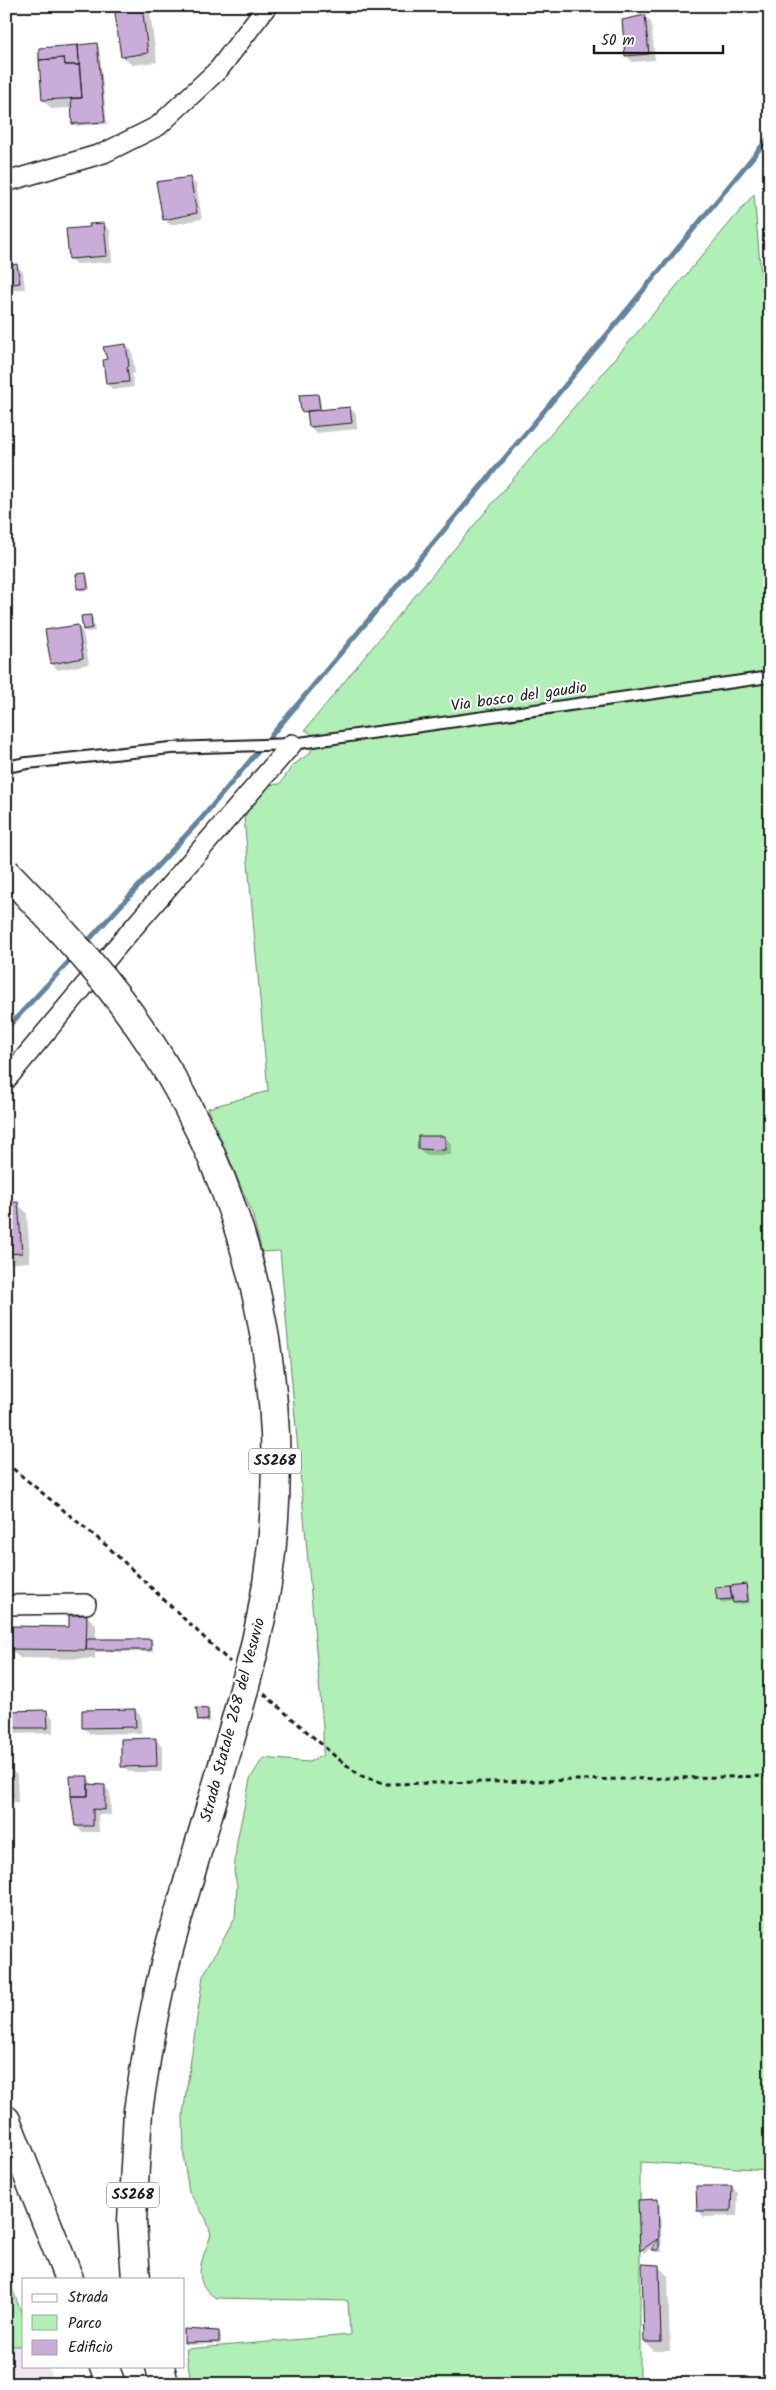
<svg xmlns="http://www.w3.org/2000/svg" width="776" height="2390" font-family="Kalam,sans-serif">
<style>
.built{fill:#efe6f3}
.green{fill:#b0efb6;stroke:#668669}
.shadow{fill:#0003}
.lines{fill:none;stroke-linecap:round;stroke-linejoin:round}
.stream{stroke:#63849c;stroke-width:5}
.building{fill:#c9acd8;stroke:#1c1c1c}
.lane-casing{stroke:#1c1c1c;stroke-width:14}
.street-casing{stroke:#1c1c1c;stroke-width:22}
.highway-casing{stroke:#1c1c1c;stroke-width:31}
.path{stroke:#1c1c1c;stroke-width:3;stroke-dasharray:5 4;stroke-linecap:butt}
.lane{stroke:#fff;stroke-width:10}
.street{stroke:#fff;stroke-width:19}
.highway{stroke:#fff;stroke-width:28}
.highway-bridge-casing{stroke:#1c1c1c;stroke-width:31;stroke-linecap:butt}
.highway-bridge{stroke:#fff;stroke-width:28}
.labels{text-anchor:middle;dominant-baseline:central;stroke-width:4;stroke-linejoin:round;paint-order:stroke}
.shield{fill:#fff;stroke:#606060;stroke-width:1}
.shield-label{font-size:15px;font-weight:bold;fill:#1c1c1c}
.street-label{font-size:16px;fill:#1c1c1c;stroke:#fff}
</style>
<rect width="100%" height="100%" fill="#fff"/>
<filter id="ink" filterUnits="userSpaceOnUse"><feTurbulence type="fractalNoise" baseFrequency=".02" numOctaves="2"/><feDisplacementMap in="SourceGraphic" scale="10" xChannelSelector="R" yChannelSelector="G"/><feConvolveMatrix kernelMatrix="1 2 1 2 8 2 1 2 1" color-interpolation-filters="sRGB"/></filter>
<g filter="url(#ink)">
<path class="built" d="M6 2346H24V2366H47L57 2384H6Z"/>
<path class="green" d="M754 194 770 380V2170L640 2162V2384H191L186 2349 350 2335 348 2301 216 2298C188 2280 204 2258 211 2234L206 2219 189 2192 184 2161 183 2114 203 1976 235 1918 237 1886 234 1871 237 1841 250 1779 263 1758 309 1762 323 1755V1728L280 1251 262 1252 252 1213 208 1108 268 1091 244 817 266 785 280 784 292 766 310 753 315 740 311 733 305 730C451 549 604 373 754 194Z
M6 2272 24 2320V2346H6Z"/>
<path class="shadow" d="M115 6H149L157 62 132 65 122 56Z
M173 6H205V11L180 13Z
M645 16 651 22 655 60 632 62 626 55Z
M97 44 99 47 107 124 76 126 74 123 73 108 52 109 43 100 40 49Z
M6 119 10 123 13 157H6Z
M189 178 196 184 202 219 170 225 164 219Z
M104 224 110 230 112 262 76 264 70 258 92 228Z
M6 258 10 261 11 266H17L23 272 25 289 6 291Z
M126 345 132 351 135 373 132 374 134 387 113 390 107 384Z
M317 395 320 398 322 411 350 408 356 414 357 429 316 433 310 427 309 414 302 411Z
M85 575 88 577 90 590 81 591 79 589Z
M91 616 93 619 95 631 87 632 84 630Z
M77 626 83 632 89 664 58 670 52 664Z
M445 1137 451 1144V1155H425L419 1149Z
M17 1203 27 1213 30 1262 6 1264V1204Z
M745 1585 748 1588 750 1603 736 1605 734 1601 721 1603 718 1600 717 1589Z
M87 1616 96 1625V1640H151L153 1643V1652H95V1659L20 1658 10 1649 70 1628Z
M135 1710 141 1716V1733L90 1734 84 1728Z
M208 1710 210 1713V1722L202 1723 199 1720Z
M6 1712H47L53 1718V1733L6 1734Z
M156 1740 162 1746V1772H129L123 1766Z
M6 1769H10L17 1775 18 1802 6 1803Z
M87 1777 94 1786H104L110 1792 111 1815H98L99 1832H82L76 1826Z
M732 2187 738 2193 737 2216 704 2217 698 2210Z
M640 2201H657L660 2203 662 2252H655L653 2250 657 2244 644 2253 642 2250Z
M658 2266 668 2276 670 2351H654L645 2342Z
M184 2331 218 2333 221 2335V2344L187 2345 184 2342Z"/>
<g class="lines">
<path class="stream" d="M85 944 201 819 540 416 770 136
M6 1029 74 956"/>
</g>
<path class="building" d="M114 6H142L148 53 121 57Z
M645 15 649 54 625 56 622 20Z
M97 43 105 122 72 124 71 98H82L78 45Z
M78 45 79 65H65L64 58 39 60V48Z
M64 58 65 65H79L82 98 42 100 39 60Z
M190 177 197 213 163 220 156 182Z
M104 223 107 256 69 259 66 229 90 227 89 224Z
M17 264 20 283 6 285V266Z
M126 344 129 366 127 368 129 382 106 384 103 360 107 359 103 347Z
M318 394 320 410 301 412 299 395Z
M350 407 352 423 309 427 307 411Z
M86 573 88 588 77 589 76 574Z
M91 615 92 628 83 630 81 616Z
M78 625 83 658 51 664 45 630Z
M418 1136H445V1150L418 1149Z
M18 1202 22 1253 6 1254V1203Z
M746 1584 748 1601 733 1603 730 1586Z
M730 1586 732 1599 717 1600 715 1587Z
M69 1615H87L86 1650 9 1649 10 1626 69 1627Z
M87 1639H151V1650H86Z
M196 1708 208 1709V1720L198 1721Z
M135 1709 136 1727 82 1728V1710Z
M47 1710 48 1728H6V1711Z
M156 1738 157 1766 121 1767V1739Z
M6 1768H11L12 1797H6Z
M70 1776H88V1796H71Z
M88 1784 105 1785V1810L93 1809V1826H75L71 1796H88Z
M696 2186H732L731 2211H697Z
M658 2199 659 2238 640 2251 638 2200Z
M659 2238V2250H651Z
M642 2264 659 2265 661 2342H644Z
M184 2329 219 2331V2342L184 2343Z"/>
<g class="lines">
<g class="lane-casing">
<path id="lane" d="M6 767 27 763 171 748 292 744 770 677"/>
</g>
<g class="street-casing">
<path id="street" d="M6 182 104 153 158 126 219 69 267 6
M6 1080 120 943 292 744
M6 1605 86 1604"/>
</g>
<g class="highway-casing">
<path id="highway" d="M6 2120 69 2279
M136 2279 132 2221 138 2111
M104 2366 111 2384
M160 2366 164 2384"/>
</g>
<path class="path" d="M6 1463 107 1546 230 1662
M264 1694 336 1757 361 1776 387 1784 770 1776"/>
<use href="#lane" class="lane"/>
<use href="#street" class="street"/>
<use href="#highway" class="highway"/>
<g class="highway-bridge-casing">
<path id="highway-bridge" d="M6 872C60 928 114 985 156 1052 268 1228 303 1447 254 1650 230 1752 195 1851 168 1953 154 2005 146 2058 138 2111"/>
</g>
<use href="#highway-bridge" class="highway-bridge"/>
</g>
</g>
<g class="labels">
<g class="shield">
<rect x="249" y="1448.5" width="52" height="25" rx="4"/>
<rect x="107" y="2182.5" width="52" height="25" rx="4"/>
</g>
<g class="shield-label">
<text x="275" y="1461">SS268</text>
<text x="133" y="2195">SS268</text>
</g>
<g class="street-label">
<text transform="translate(519 697) rotate(-8)">Via bosco del gaudio</text>
<text transform="translate(233 1720) rotate(-75)">Strada Statale 268 del Vesuvio</text>
</g>
</g>
<rect width="776" height="2390" fill="none" stroke="#fff" stroke-width="25"/>
<rect x="12" y="12" width="751" height="2365" fill="none" stroke="#1c1c1c" stroke-width="2" filter="url(#ink)"/>
<rect x="22" y="2278" width="162" height="90" fill="#ffffff" stroke="#a4a4a4"/>
<rect x="32" y="2294" width="25" height="8" fill="#ffffff" stroke="#a4a4a4"/>
<text x="68" y="2302" font-size="15" fill="#1c1c1c">Strada</text>
<rect x="32" y="2315" width="25" height="15" fill="#b0efb6" stroke="#a4a4a4"/>
<text x="68" y="2328" font-size="15" fill="#1c1c1c">Parco</text>
<rect x="32" y="2340" width="25" height="15" fill="#c9acd8" stroke="#a4a4a4"/>
<text x="68" y="2352" font-size="15" fill="#1c1c1c">Edificio</text>
<path d="M594 45v8h129v-8" fill="none" stroke="#1c1c1c" stroke-width="2.5"/>
<text x="601" y="45" font-size="15" fill="#1c1c1c" stroke="#ffffff" stroke-width="4" paint-order="stroke">50 m</text>
</svg>
